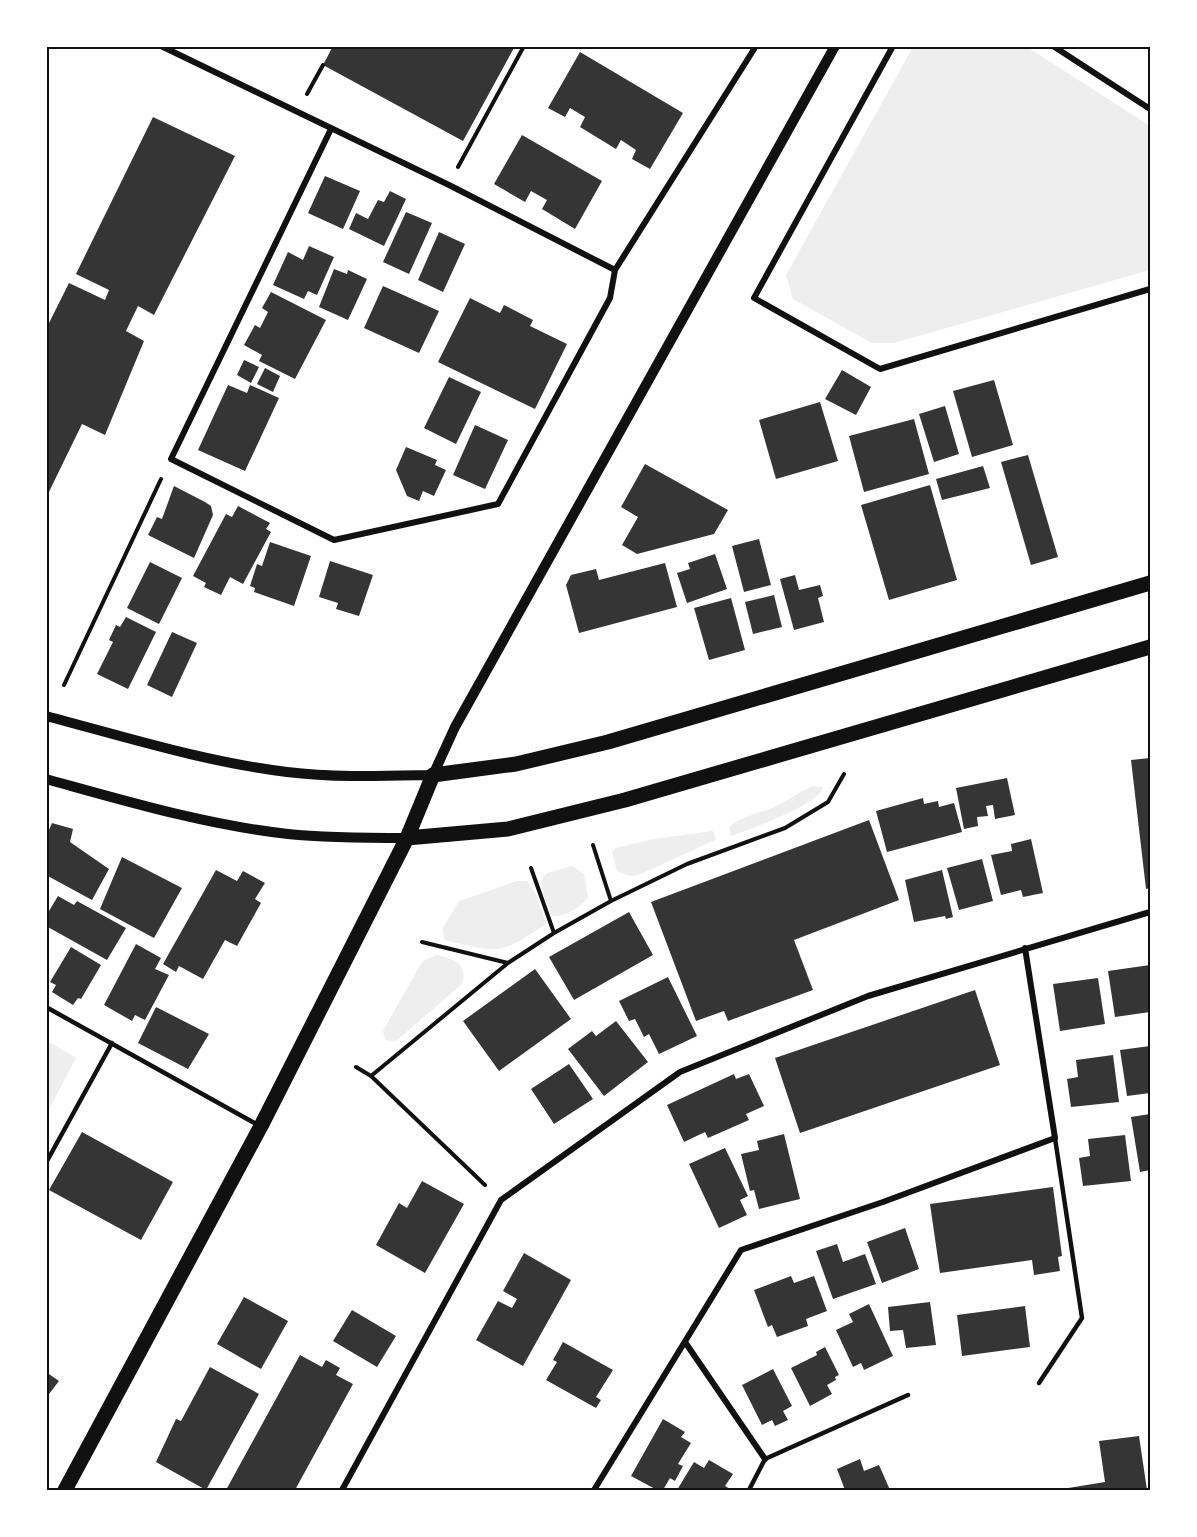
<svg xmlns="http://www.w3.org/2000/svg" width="1197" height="1537" font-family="Ubuntu,sans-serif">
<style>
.green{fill:#eee}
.building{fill:#353535}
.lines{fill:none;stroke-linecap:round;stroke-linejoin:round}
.path{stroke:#111;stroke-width:4}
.service{stroke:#111;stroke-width:4.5}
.minor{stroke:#111;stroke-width:6}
.tertiary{stroke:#111;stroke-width:10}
.primary{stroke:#111;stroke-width:15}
.neatline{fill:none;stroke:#111;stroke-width:2}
</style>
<rect width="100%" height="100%" fill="#fff"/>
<path class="green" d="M913 47H1027L1150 126V270L894 343H872L793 299 786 275Z
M813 786 823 787C819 805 750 829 731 836L729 827C741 816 759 814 774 807 788 801 798 792 813 786Z
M713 831 716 839 713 841 639 875 630 876 617 871 612 852 616 848 654 839Z
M572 866 584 874 588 897C581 907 565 917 552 916L543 894 541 880 547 873Z
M517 881H527L537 896 546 924C499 955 502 953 447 941L444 938 443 928 459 901Z
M437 955C453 958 469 965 462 984L396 1041 385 1040 383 1031 418 969 423 961Z
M47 1041 76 1058 47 1113Z"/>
<path class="building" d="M333 46H515L463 141 323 65Z
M580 52 683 113 650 169 632 159 636 150 621 140 616 149 580 127 585 117 570 108 565 117 548 108Z
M153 117 235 156 154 315 138 306 126 331 144 341 105 435 82 424 46 498V329L69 283 105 300 109 290 76 274Z
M522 135 602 181 575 229 542 209 547 200 531 191 525 202 494 184Z
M325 176 360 191 343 229 308 213Z
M390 191 406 199 384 246 349 229 356 213 368 219 378 200 384 202Z
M406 212 432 223 409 274 383 262Z
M439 232 465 244 443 292 418 280Z
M309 246 334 257 317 295 308 291 304 299 273 285 288 252 303 260Z
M334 269 347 274 348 270 367 279 348 320 319 307Z
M383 286 439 311 419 353 364 328Z
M271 292 326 320 295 379 259 361 262 355 244 345 255 325 260 328 268 312 262 308Z
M470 298 500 313 504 305 533 320 530 326 567 344 535 409 438 362Z
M244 360 259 367 251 383 237 375Z
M265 368 280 376 273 392 257 384Z
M842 370 871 387 856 415 825 399Z
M449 377 481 392 456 444 424 428Z
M994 380 1013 445 972 457 953 391Z
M228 385 247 393 250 385 279 398 245 471 198 450Z
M820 402 838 461 776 479 759 420Z
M945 406 959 454 934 462 919 414Z
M914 419 929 474 864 492 849 436Z
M475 425 508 440 485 489 453 475Z
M406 447 437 460 435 465 446 470 434 496 423 491 419 501 407 496 396 470Z
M1028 455 1058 557 1031 565 1001 462Z
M645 464 728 510 714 534 637 554 622 545 638 517 621 507Z
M983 466 990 488 942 500 936 479Z
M930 485 957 580 889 600 861 505Z
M174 486 205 502 211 506 213 515 194 558 148 535 157 517 162 519Z
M238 506 270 523 266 529 271 532 243 584 230 577 221 595 204 587 206 583 193 576 226 514 232 517Z
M759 539 771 585 744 592 732 546Z
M270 542 311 556 294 606 254 592 255 588 250 586 257 564 262 566Z
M715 554 727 589 687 603 677 573 690 569 688 563Z
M330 561 373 575 359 616 336 609 338 603 319 597Z
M150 562 182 578 159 624 127 608Z
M665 563 677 607 579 633 566 585 571 575 596 569 599 580Z
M795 575 799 590 820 585 823 596 818 598 824 622 794 630 780 579Z
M774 595 782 627 753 634 745 602Z
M731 598 745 650 709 660 694 608Z
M126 617 156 632 128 689 97 674 113 642 109 640 116 625 120 627Z
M172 632 197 643 172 697 147 685Z
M1150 758V888L1146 889 1131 760Z
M1007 778 1015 815 995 819 993 805 986 806 988 816 977 817 978 826 964 829 956 788Z
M923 798 924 804 938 801 939 807 954 803 962 832 887 852 876 811Z
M869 820 899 900 794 940 813 990 728 1021 724 1011 696 1021 651 902Z
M52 823 73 829 70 842 109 869 92 900 46 875V837Z
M1031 839 1043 893 1023 897 1021 890 1001 895 991 855 1012 851 1011 844Z
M122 857 182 888 154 938 100 909Z
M982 859 993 901 959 910 947 868Z
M216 870 237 881 243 871 265 883 255 899 261 903 237 946 225 940 203 979 179 966 176 972 163 964Z
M942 870 953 917 946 919 945 916 914 922 905 880Z
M58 896 74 905 77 901 126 928 107 960 46 926V916Z
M629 912 653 955 574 1000 549 957Z
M136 944 161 958 155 969 169 975 145 1020 135 1015 132 1021 104 1005Z
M71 947 101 965 81 999 78 998 73 1005 52 992 56 985 50 982Z
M1150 965V1012L1115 1017 1108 971Z
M535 969 571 1019 499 1071 463 1021Z
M668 977 697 1036 659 1054 649 1034 644 1037 635 1019 629 1021 619 1001Z
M1098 978 1105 1024 1060 1031 1053 984Z
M975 990 1000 1065 800 1133 775 1058Z
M156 1007 209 1034 188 1069 138 1043Z
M616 1021 648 1062 604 1096 568 1049 592 1031 596 1036Z
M1150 1046V1093L1127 1096 1120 1050Z
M1113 1055 1119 1102 1071 1107 1067 1079 1078 1077 1076 1060Z
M569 1064 593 1099 554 1124 531 1089Z
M734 1074 736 1079 749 1074 764 1106 746 1114 749 1120 708 1138 705 1132 684 1142 667 1105Z
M1150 1114V1170L1140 1172 1131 1117Z
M82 1132 173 1182 141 1240 49 1190Z
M784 1134 800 1199 759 1209 754 1190 750 1191 741 1154 759 1150 757 1141Z
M1125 1135 1131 1181 1083 1186 1079 1158 1090 1156 1088 1139Z
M725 1148 748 1196 740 1200 747 1215 719 1228 689 1164Z
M422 1181 464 1204 425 1273 376 1245 399 1203 407 1208Z
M1053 1187 1062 1256 1058 1257 1060 1271 1034 1275 1032 1260 940 1273 930 1204Z
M905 1228 919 1269 882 1283 867 1242Z
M837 1244 843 1262 865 1254 876 1284 833 1299 816 1251Z
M524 1253 571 1280 523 1366 476 1340 498 1301 512 1308 517 1299 503 1291Z
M791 1276 794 1283 814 1276 827 1311 806 1319 808 1326 777 1337 772 1325 768 1327 754 1290Z
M244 1297 288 1321 261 1369 217 1344Z
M930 1302 936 1345 906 1348 903 1330 890 1331 888 1307Z
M869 1304 893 1356 864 1370 861 1363 853 1367 836 1330 853 1322 849 1314Z
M1025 1306 1030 1347 962 1356 957 1315Z
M352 1310 396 1336 377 1367 333 1341Z
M563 1342 613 1370 596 1397 601 1400 596 1408 546 1380 557 1362 553 1360Z
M825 1347 839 1375 835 1377 836 1380 827 1385 832 1394 810 1406 791 1368 817 1355 816 1352Z
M300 1355 322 1367 326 1360 340 1368 336 1375 353 1384 295 1490H226Z
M210 1367 259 1394 206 1490 156 1462 176 1419 181 1421Z
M773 1369 792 1406 783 1411 788 1420 775 1426 772 1420 762 1425 742 1385Z
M46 1372 59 1381 46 1398Z
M663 1419 685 1432 681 1437 691 1443 678 1464 683 1466 675 1481 670 1478 663 1490H657L631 1476Z
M1139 1436 1147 1490H1056L1105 1482 1099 1441Z
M860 1459 864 1471 879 1465 890 1490H845L837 1469Z
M709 1460 733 1474 725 1486 732 1490H677L694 1462 704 1468Z"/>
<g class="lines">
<path class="path" d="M307 94 323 65
M458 167 524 46
M64 685 161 479
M593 845 611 901
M531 868 554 933
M422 942 508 963
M356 1067 371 1076 485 1185
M371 1076 508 963 554 933 611 901 687 864 785 828 828 802 844 774"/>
<path class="service" d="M46 1007 258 1125
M47 1161 112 1043
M1039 1383 1082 1318 1055 1138
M749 1490 765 1459 908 1395"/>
<path class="minor" d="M161 46 449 185 615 270
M893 46 754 298 880 369 1150 289
M1053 46 1150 109
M331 129 171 459 334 540 498 504 610 298 615 270 756 46
M685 1342 765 1459
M342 1490 501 1200 680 1072 868 996 1150 912
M594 1490 741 1250 883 1202 1055 1138 1025 948"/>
<path class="tertiary" d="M46 716C126 737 205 762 287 772 335 778 385 776 433 775L455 727 835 46
M46 779C126 801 206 825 288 834 327 838 367 838 407 838"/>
<path class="primary" d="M407 838 508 829 625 800 1150 647
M65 1490 261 1126 407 838 433 775 516 764 608 742 1150 583"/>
</g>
<rect width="1197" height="1537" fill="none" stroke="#ffffff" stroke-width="96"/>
<rect x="48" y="48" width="1101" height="1441" class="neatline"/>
</svg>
